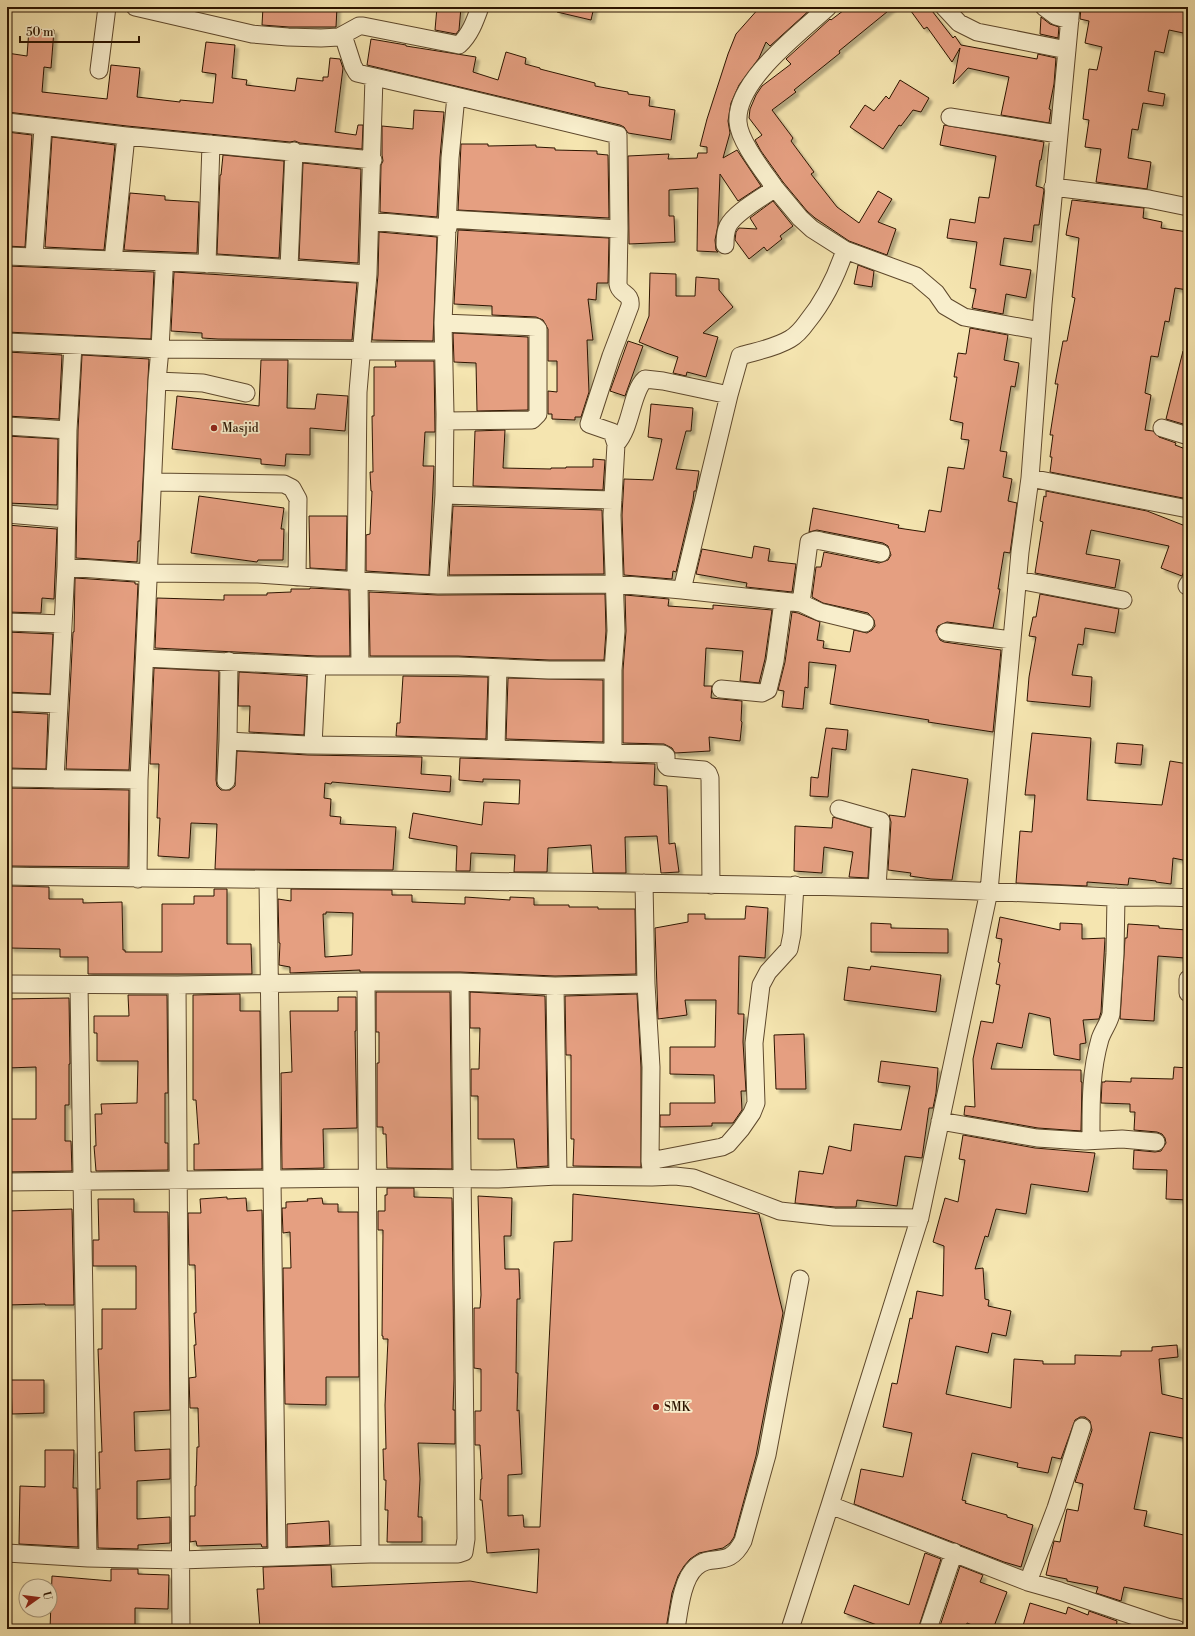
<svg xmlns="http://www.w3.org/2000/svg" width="1195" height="1636" font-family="'Libre Bodoni',serif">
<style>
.building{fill:#e59f81;stroke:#2c1400;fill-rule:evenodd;filter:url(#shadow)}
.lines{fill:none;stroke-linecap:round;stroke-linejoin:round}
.minor-casing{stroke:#5e482c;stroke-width:19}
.minor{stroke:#f8eecc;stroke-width:17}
.poi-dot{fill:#8f2418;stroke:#f8eecc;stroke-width:1.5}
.labels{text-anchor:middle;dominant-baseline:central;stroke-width:3.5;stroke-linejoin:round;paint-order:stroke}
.poi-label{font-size:12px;fill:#2c1400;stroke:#f8eecc;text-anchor:start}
</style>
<defs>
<filter id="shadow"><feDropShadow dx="3.5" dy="3.5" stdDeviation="1" flood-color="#0004"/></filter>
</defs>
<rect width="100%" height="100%" fill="#f5e5b0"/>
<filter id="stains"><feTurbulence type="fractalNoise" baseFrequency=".005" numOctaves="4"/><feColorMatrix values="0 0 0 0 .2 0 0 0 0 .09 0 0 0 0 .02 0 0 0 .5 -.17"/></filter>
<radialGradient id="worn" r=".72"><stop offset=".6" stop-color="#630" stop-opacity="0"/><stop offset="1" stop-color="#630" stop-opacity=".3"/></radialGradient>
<path class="building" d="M263 7H337L336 27H289L262 25Z
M437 7H461L459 30 456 34 435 30Z
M557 7H594L591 20 557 12Z
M760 7H813L770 46 766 42 759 58 739 85 731 103 728 121 730 133 723 158 737 150 761 186 738 201 720 174 718 225 715 240 716 250 718 252 697 251 698 188 669 190V216H674L675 242 629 244 628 156 669 154 668 159 697 158 698 153H707V147L700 146 707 119 728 54 736 34Z
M848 7H893L839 51 840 53 794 90 796 92 772 110 793 138 791 141 814 172 811 174 837 207 859 223 878 191 892 199 878 222 896 229 887 255 849 241 815 218 807 211 783 182 761 151 755 140 762 135 749 118 750 109 756 95 762 86 791 64 786 59 830 19 831 20Z
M908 7H929L953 38 955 36 961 45 1037 59 1038 54 1056 58 1054 84 1049 109 1051 110 1049 123 1001 115 1009 77 968 68 953 84 960 48 952 62 927 27 924 29Z
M1081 7H1188V34L1169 30 1164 53 1155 51 1148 91 1165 94 1163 106 1143 103 1138 130 1132 129 1128 158 1151 162 1147 189 1096 182 1101 149 1085 147 1089 120 1083 119 1089 69 1097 70 1102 47 1085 43 1089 21 1080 19Z
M1041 17 1050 24 1059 27 1058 38 1040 34Z
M29 29 54 30 51 68 44 67 42 92 107 99 111 65 140 68 137 97 180 102V100L213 103 216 74 202 72 206 42 235 45 232 78 247 80 246 85 295 91 297 78 323 81V77H328L330 58 340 59 343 68 335 132 356 135 358 125H363L362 149 300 143 295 141 290 142 127 126 7 112V53L27 56Z
M371 39 406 45V46L476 57 473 72 498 80 506 52 526 58 525 64 540 68V69L595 83V86L628 92V94L650 97 649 106 675 110 671 140 628 133 624 127 620 125 367 65Z
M900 80 929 98 921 112 913 110 901 126 899 125 883 149 850 127 865 105 874 111 886 96 889 99Z
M414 110 444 112 440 157 437 217 380 212 381 165 383 161 382 155V126L413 129Z
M944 125 1044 142 1041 160H1040L1036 186 1043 188 1044 190 1039 225H1034L1032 242 1004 238 1000 265 1031 270 1026 298 1006 294 1003 314 972 308 976 289 970 288 977 242 947 238 950 219 975 223 979 197 989 198 996 156 940 145Z
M7 132 32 135 25 247 7 246Z
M52 137 115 145 104 250 45 247Z
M461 144H488V146L536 145V147L555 148V150L597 151V154L608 155 609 218 458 210Z
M223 155 284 161 279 258 217 254 220 175H221Z
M303 163 361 169 358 263 299 259Z
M130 193 165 196V200L199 202 197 253 124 250Z
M1072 200 1144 208 1143 218 1162 222 1161 228 1188 232V290L1175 288 1169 322 1165 321 1158 357 1151 356 1145 393 1151 395 1145 430 1153 431 1159 437 1176 443 1175 445 1188 450V499L1050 472 1052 457H1050L1053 435H1050L1058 384H1055L1063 341H1067L1075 298 1072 297 1079 238 1066 235Z
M773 201 793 226 780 236 782 239 767 251 764 247 749 259 735 240 736 232 739 228 757 229 750 218Z
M458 230 609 238 608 283H597L596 300 588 299 593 340H587L589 392 581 417H575V420L552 419V414H548V391L557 392V361H548V329L543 320 536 317 492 315V306L454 304Z
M379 232 437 237 433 341 372 340 378 275Z
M858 265 874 271 872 287 854 284Z
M8 266 154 272 151 339 7 332Z
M174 272 357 283 352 340 218 339 202 338V333L171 331Z
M650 273 676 274V296H695L696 277 719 279V290L733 307 703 333 718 337 706 377 687 372 686 376 673 373 678 357 666 353 639 342 649 316Z
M970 328 1008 335 1004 360 1019 363 1015 387 1011 386 1000 451 1007 452 1003 477 1012 479 1008 501 1017 503 1010 553 1004 552 998 589H1000L993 628 947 622 938 626 936 631 940 640 944 642 1001 650 993 732 928 722 929 720 830 704 836 665 809 662 808 688 805 687 803 709 782 707 784 691 778 690 785 662 792 612 798 613 820 622 817 640 824 641 823 648 850 652 854 630 867 633 872 630 875 626 874 620 868 613 823 603 812 597 816 567H821L824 552 879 563 888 560 891 555 888 546 883 543 817 530 809 532 813 508 899 525 898 528 925 532 929 510 941 512 948 467 964 469 969 440 961 439 963 423 950 420 957 377H954L958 353 966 354Z
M453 333 528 337V410L477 411 476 363 454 362Z
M628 341 643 346 625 396 610 391Z
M1183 351 1188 352V422L1185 421 1183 424 1166 419Z
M7 352 62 355 59 419 7 416Z
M82 355 149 359 140 541H138L137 562 76 558 78 430Z
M261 360H288L287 408 315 409 317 394 348 396 345 431 310 428V455L286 454 285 466 261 464V459L172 449 177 396 259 406Z
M395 361H434L435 432H425L423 466H434L429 575 366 571V535L370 534 372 491H371L370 472H373L372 416H374V367H396Z
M651 404 693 408 691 431H686L676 469 699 471 697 483 696 491H694L693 500 676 572 673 571 672 579 624 575 622 515 624 479 653 480 662 439 648 437Z
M505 430 503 468 551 469V468H566V467H593V459L605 460 603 490 473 486 475 431Z
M7 436 58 439 57 505 7 503Z
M1046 491 1147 511 1188 527V560L1182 576 1161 568 1169 546 1091 530 1086 554 1120 560 1115 588 1035 573 1043 522 1040 521 1044 496 1046 497Z
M199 496 284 508 281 529H284L283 560H258L257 562 191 553Z
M453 506 602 510 604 574 449 575Z
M309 516H347L346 570 310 568Z
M7 525 57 529 54 599 42 598 41 613 7 612Z
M754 546 770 549 768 561 796 564 792 592 746 587 747 583 696 574 702 549 752 558Z
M75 578 135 582V584H138L129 770 66 769 73 632H74Z
M310 588 349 590 350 656H317L155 648 157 598 224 600V595H267V593L291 592V589H310Z
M369 592 438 595 605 594 606 631 604 660H549L458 656H370Z
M1040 594 1119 609 1115 633 1085 628 1083 645 1078 644 1072 675 1092 677 1090 707 1027 701 1029 677 1036 637 1029 636 1033 617H1036Z
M625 595 669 599 668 606 713 609V605L772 610 765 659 759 683 740 681 743 651 706 648 704 686H712L711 698 742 701 741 721 742 722 740 741 709 737 710 751 675 753 672 748 664 744 623 743V670L626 631Z
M7 632 53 634 50 694 7 692Z
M154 668 219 671 216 780 217 786 221 790H230L235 786 237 751 308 755 422 757 421 774 451 776 450 792 332 782 331 784 325 783 324 798 331 799 330 816 341 817 340 824 396 827 393 870 215 869 217 824 191 823 189 858 158 856 160 818H157L159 764H150Z
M239 672 307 676 304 735 249 732 250 706H238Z
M403 676 488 677 486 739 396 736 397 723H400Z
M508 678 603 680V742L506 739Z
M7 712 48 714 46 769 7 768Z
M826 728 848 730 846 750 832 748 828 797 810 796 811 777 818 778Z
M1032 733 1091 738 1087 800 1162 805 1170 761 1188 764 1185 784 1188 785V861L1173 858 1171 884 1156 882V881L1129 878 1128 885 1087 882V886L1016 883 1020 831 1032 832 1035 795H1025Z
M1117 743 1143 745 1141 765 1115 763Z
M460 758 655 764 654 785 667 786 669 844 675 843 679 872 661 873 657 836 625 837 626 873H593L591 845 548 848 547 872H514L515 855 471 853 470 871H456L457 846 409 838 413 813 482 825 484 802 519 804 520 780 483 779V782L459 780Z
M912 769 968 779 952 880 931 879 910 876 911 873 888 870 891 822 889 815 905 817Z
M7 788 129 790 128 867 7 866Z
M833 817 871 828 868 878 849 877 853 852 824 847 822 873 794 871 795 826 832 828Z
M11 886 49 887V899H83V903L122 902 123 950H125V952H162V904H194V896H214V889H227V944H251L252 974H88V957H60V949L10 948Z
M291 889 392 890V895H412V902L465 904V897L510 900V897L534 898V905H569V907H598V909H635L636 974 555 976 460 972H360V970L290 973V967L279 965 280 943H279L278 899 291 901ZM326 912 353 913 352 955 325 957 323 914H326Z
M746 906 768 908 765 958 739 956 738 1014H744L743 1042 746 1091H741L742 1110 733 1123H712V1126L660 1127V1115H670V1103H715L714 1075 670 1074V1047H715L716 1000H685L687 1015 658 1019 655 928 688 922V914H705V919H745Z
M1000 917 1060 930V923L1082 924V939L1105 938 1101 1012 1099 1019 1083 1020 1086 1043 1080 1044V1060L1054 1055 1050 1018 1029 1013 1022 1048 997 1043 991 1069 1081 1070V1082H1082L1081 1131 1038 1128 964 1115 965 1106 975 1107 973 1059 981 1021 993 1023 1000 985 996 984 1000 963 998 962 1002 939 996 938Z
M871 923 891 924V928L948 929V953L871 952Z
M1128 924 1159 926V928L1187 930 1185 958 1158 956 1154 1021 1120 1019 1125 938H1127Z
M871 966 941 975 936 1012 844 1000 848 967 870 970Z
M376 992H450L452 1169 387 1168 386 1134H383V1127H377V1063H379V1032H376Z
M470 992 545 996 548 1166 517 1168 514 1139H478V1096H471V1069H479L480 1028H470Z
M240 994V1011H260L262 1169 194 1170V1144H199L196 1100H193V995Z
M637 994 641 1067V1167L573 1166 574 1139H571V1055H566L565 996Z
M128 995H167L168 1093H165V1143H168V1170L96 1171 94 1146H96L95 1114H102L101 1104 137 1103 138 1061H97V1033H94V1016H129Z
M338 997H356V1031H355L357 1128 323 1129 324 1168 282 1169 281 1073 292 1072 290 1011H338Z
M69 998 70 1064H69V1105H65V1141H71L72 1171 7 1172V1119H36V1067L7 1068V999Z
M804 1034 806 1089H776L774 1035Z
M881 1061 938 1068 936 1093 933 1108H929L922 1158 905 1156 897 1206 857 1200 856 1207H835L795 1203 799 1171 823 1174 829 1146 851 1151 854 1124 901 1130 910 1086 878 1082Z
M1174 1067 1188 1068V1200L1166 1199 1167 1170 1133 1169 1134 1150 1155 1152 1161 1151 1166 1143 1165 1138 1162 1134 1157 1132 1134 1130 1135 1112H1130V1104L1101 1103 1102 1082H1105V1081L1131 1082V1078L1173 1079Z
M963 1135 1035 1148 1095 1153 1088 1192 1031 1184 1026 1214 996 1209 988 1237 985 1236 975 1269 983 1268 985 1299 989 1300 988 1306 1011 1311 1006 1336 992 1333 988 1353 956 1346 946 1394 1011 1408 1014 1359 1043 1361V1364H1075V1355L1121 1356V1351H1152V1347L1177 1345 1178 1357 1159 1359 1162 1394 1188 1400V1439L1150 1432 1134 1509 1147 1511 1144 1526 1188 1536V1600L1124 1587 1121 1601 1096 1593 1098 1587 1067 1581V1579L1046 1575 1054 1541 1060 1542 1067 1509 1078 1511 1083 1484 1075 1482 1092 1430 1090 1421 1085 1417H1080L1075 1420 1061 1459 1052 1457 1048 1473 1017 1467 1018 1463 972 1453 962 1500 966 1501 965 1503 1007 1515V1517L1033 1525 1021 1567 1004 1562 854 1504 861 1469 903 1477 912 1433 883 1427 892 1383 897 1384 910 1318 912 1319 917 1291 943 1296 944 1246 933 1242 945 1198 958 1202 965 1160 959 1159Z
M387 1188H414V1197L452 1198 454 1379 453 1410H455V1444L418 1443 420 1479 418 1517H422V1542H387L388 1510H385L386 1480H384L383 1449H386L385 1405 388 1339H383V1336H382L383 1230H378V1211H385V1195H387Z
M573 1194 759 1214 783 1313 756 1456 734 1537 730 1543 723 1548 699 1553 690 1559 684 1566 678 1576 672 1593 666 1629H260L257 1589H264L263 1567 331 1565 332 1587 470 1581 537 1593 539 1549 487 1553 482 1500H480L481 1479H482L480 1445H475V1411H481V1369L474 1368V1308H480L481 1295 478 1196 512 1198 511 1236H504L505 1269H519L520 1299H517L516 1373H518L517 1411 519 1410 522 1474 508 1475V1516L523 1515 524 1527H540L554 1242 572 1241Z
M227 1197V1199L246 1198 247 1211 262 1210 267 1547H262L261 1544 197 1546 196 1541 190 1542V1516H195V1486H196L197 1447H199L198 1408H190L189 1378 196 1377 194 1345H196L194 1313H196L195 1265H189L188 1213H201L200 1199Z
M322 1198 323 1204H338V1212H358L359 1377H326V1405L285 1404 283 1268H291L290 1232 283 1233 282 1208H286V1202L308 1201 307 1199Z
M98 1199H134V1212H168L170 1410 134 1412 135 1451 170 1449V1479L137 1481V1519L170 1517V1543L138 1545V1549L98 1548 97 1489H100L99 1452H102L98 1349H102V1309H136V1266H93V1240H99Z
M72 1209 74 1305H45V1304L7 1305V1211Z
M11 1380H44V1413L12 1414Z
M45 1450H74L73 1488H77L78 1547 19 1544 20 1486 45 1487Z
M329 1521 330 1545 287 1547V1524Z
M925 1553 941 1559 918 1629H888L844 1613 854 1585 909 1605Z
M960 1566 983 1575 980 1582 1007 1592 993 1629H982L967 1623 965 1629H939Z
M111 1569H138V1574L169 1575 168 1609 135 1608V1629H50L52 1576 111 1581Z
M1030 1603 1066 1614 1068 1607 1088 1615 1089 1611 1117 1621 1116 1629H1022Z"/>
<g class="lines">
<g class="minor-casing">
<path id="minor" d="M135 7 252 34 288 37 321 38 339 37 359 26H363L459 45C470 35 475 21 480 7
M944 7 959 23 977 32 1067 50
M1044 7 1056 16 1070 20
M343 35 353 66 357 73 418 87 618 135 619 229 618 284C619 295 632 292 630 306L611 356 589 424 612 432 616 444 612 515 616 631 613 670V753
M99 70 107 7
M950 117 1058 134
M7 122 126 136 373 160
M1053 187 1149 199 1188 207
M775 188 800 218 812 229 845 250
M448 219 619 229
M370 221 448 228
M725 245C725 238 725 232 728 226 735 212 762 198 775 188 764 172 739 141 738 122 735 81 800 33 828 7
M7 256 220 264 368 274
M34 257 43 127
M113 261 126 136
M207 264 211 144
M289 268 294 151
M443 323 536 327 538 329V414L532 420 445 421
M7 342 160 349 443 351
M157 381 203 383 246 393
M7 426 68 430
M1162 428 1188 436
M616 444C632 427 631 392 645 379L663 381 729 395
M1030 478 1188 509
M153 482 284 484 292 488 298 499 297 577
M444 495 445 414 443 323 450 158 456 96
M7 514 66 519
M66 567 148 573 258 574 359 581 438 585 615 584 682 590
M1018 580 1123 600
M356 581 358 392 368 274 374 77
M359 581 360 666
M438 585 444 495 613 500
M1187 586 1188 584
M801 603 809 542 815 540 821 541 881 553
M7 622 63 624
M865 623 820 612 801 603 682 590 729 395 740 356C757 351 775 348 790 339 797 335 802 329 807 322 825 300 836 277 845 250L916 276 936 293 945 306 964 317 1041 331
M946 632 1012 640
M145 658 317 666H458L549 670H613
M721 689 762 693 768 690 775 661 783 601
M7 702 59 704 55 779
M59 704 66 567 68 430 73 345
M228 741 229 661
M313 745 317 666
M496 748 498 668
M7 778 139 780 138 879
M139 780 157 381 160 349 164 272 163 262
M226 781 228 741 308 745 395 746 663 754 666 756V765L668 767 704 770 708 773 710 778 711 885
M839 809 881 821 877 888
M7 876C298 881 589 880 880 888 957 890 1034 893 1111 897 1137 898 1162 896 1188 898
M268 880 277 1556
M1188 979V993
M366 982 370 1554
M7 984 177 985 366 982H460L555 986 646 984
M79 985 88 1558
M177 985 181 1629
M940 1121 1037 1138 1085 1141 1122 1139 1156 1142
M1091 1141C1091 1106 1090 1074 1100 1039 1103 1030 1109 1023 1111 1014L1115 953 1116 897
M650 1161 722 1147 728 1144 741 1129 752 1113 756 1103 754 1043 761 985 768 972 789 949 792 934 795 885
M558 1176 652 1177 650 1161 651 1067 646 984 644 883
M652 1177 675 1176 693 1178 780 1211 834 1217 920 1218
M7 1182 366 1178 498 1179 558 1176 555 986
M830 1505 1028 1582 1060 1591 1167 1627 1177 1629
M7 1553 88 1558 180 1560 370 1554H458L464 1552 466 1539 460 982
M1028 1582 1056 1508 1082 1427
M676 1629C679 1611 682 1579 696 1567 713 1552 728 1570 743 1541L767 1455 800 1279
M790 1629 830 1505 920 1217 989 891 1020 552 1030 478 1043 304 1071 7
M928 1629 954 1552"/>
</g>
<use href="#minor" class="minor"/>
</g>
<g class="poi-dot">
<circle cx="214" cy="428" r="4"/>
<circle cx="656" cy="1407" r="4"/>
</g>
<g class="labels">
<g class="poi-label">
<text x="222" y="428">Masjid</text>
<text x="664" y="1407">SMK</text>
</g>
</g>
<rect width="1195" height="1636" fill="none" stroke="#f5e5b0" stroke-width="24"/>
<rect x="8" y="8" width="1179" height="1620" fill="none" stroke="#2c1400" stroke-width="2"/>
<rect x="12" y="12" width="1171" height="1612" fill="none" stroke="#2c1400"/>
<g transform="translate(38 1598) rotate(76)"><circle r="19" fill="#f8eecc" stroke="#a6977a"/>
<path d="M0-3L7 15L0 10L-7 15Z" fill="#8f2418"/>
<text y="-6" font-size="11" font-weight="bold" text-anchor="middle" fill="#2c1400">U</text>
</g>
<path d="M20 36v6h119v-6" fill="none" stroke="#2c1400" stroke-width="2"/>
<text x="26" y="36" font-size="12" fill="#2c1400" stroke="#f8eecc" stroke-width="3" paint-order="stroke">50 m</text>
<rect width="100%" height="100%" filter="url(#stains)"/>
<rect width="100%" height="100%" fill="url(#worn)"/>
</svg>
